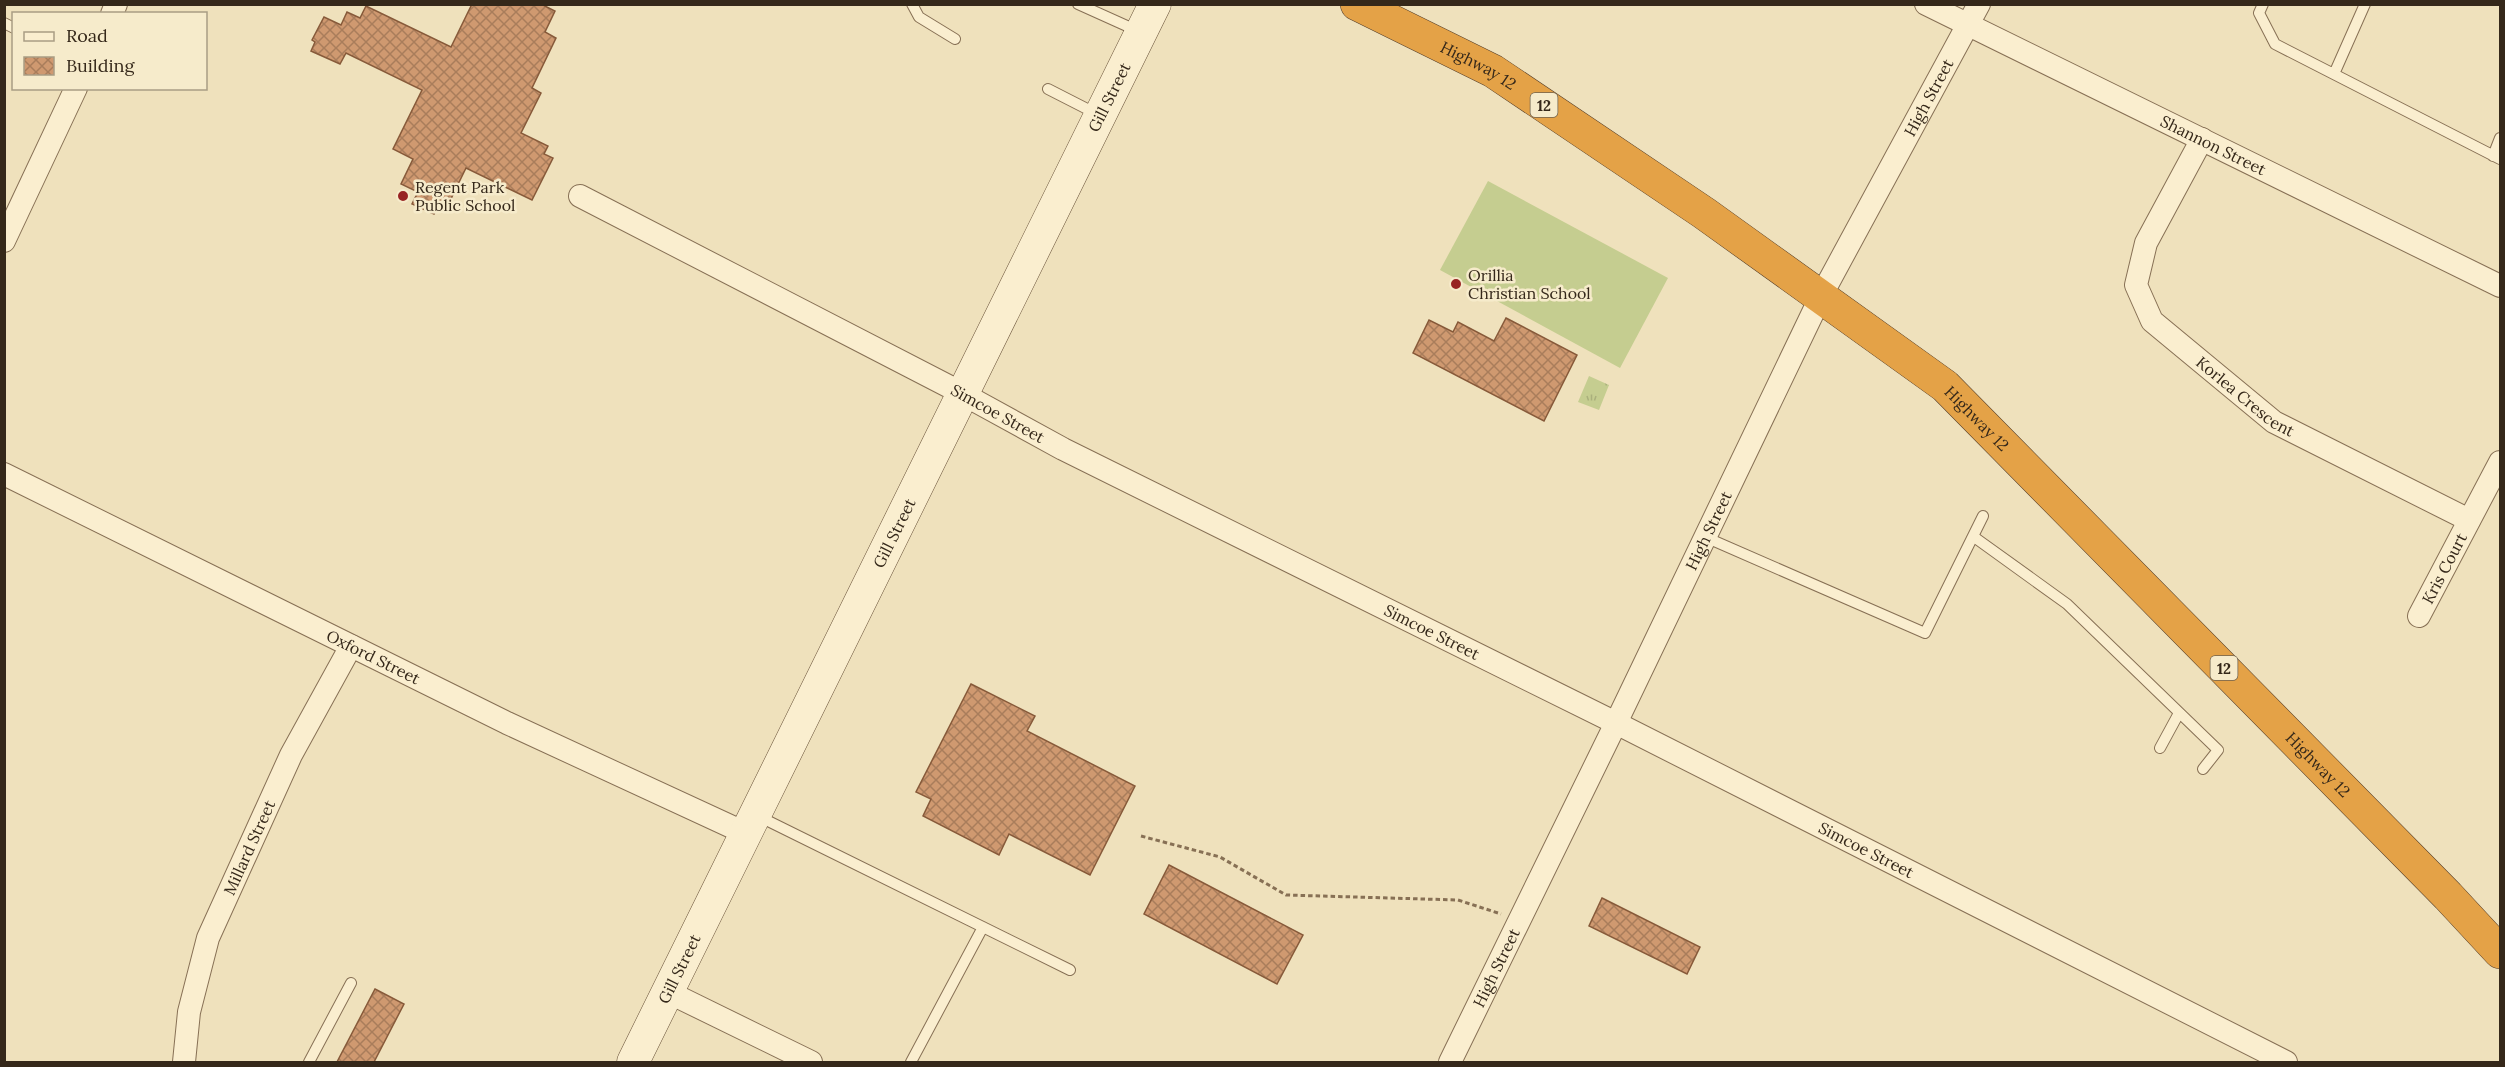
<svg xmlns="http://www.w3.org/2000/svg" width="2505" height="1067" font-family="Lora,serif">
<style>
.grass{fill:url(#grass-tufts)}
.pitch{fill:#c5cd90}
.building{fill:url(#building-cross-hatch);stroke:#875a3a;stroke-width:1.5}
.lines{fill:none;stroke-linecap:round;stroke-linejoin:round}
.lane-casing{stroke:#877055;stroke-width:12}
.street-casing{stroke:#877055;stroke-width:24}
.secondary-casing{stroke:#685138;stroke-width:33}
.highway-casing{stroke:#543e2a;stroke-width:34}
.path{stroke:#877055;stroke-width:3;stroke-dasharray:4.5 3;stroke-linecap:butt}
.lane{stroke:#faeecf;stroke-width:10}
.street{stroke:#faeecf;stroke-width:22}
.secondary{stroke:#faeecf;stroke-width:32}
.highway{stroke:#e4a247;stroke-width:33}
.poi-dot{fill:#982423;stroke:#f6ebcb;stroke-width:2}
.labels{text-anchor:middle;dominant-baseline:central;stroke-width:5;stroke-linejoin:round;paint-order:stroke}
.shield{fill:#f6ebcb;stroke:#6f624f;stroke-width:1.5}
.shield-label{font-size:15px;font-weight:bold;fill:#35281a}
.street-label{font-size:16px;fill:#35281a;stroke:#f6ebcb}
.poi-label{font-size:16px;fill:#35281a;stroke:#f6ebcb;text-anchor:start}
</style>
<defs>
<pattern id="grass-tufts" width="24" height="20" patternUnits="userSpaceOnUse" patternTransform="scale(1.5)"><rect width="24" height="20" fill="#c5cd90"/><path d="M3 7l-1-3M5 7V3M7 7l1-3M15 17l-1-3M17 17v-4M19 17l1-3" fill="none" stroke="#aab07c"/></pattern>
<pattern id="building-cross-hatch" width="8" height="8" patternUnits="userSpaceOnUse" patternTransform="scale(1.5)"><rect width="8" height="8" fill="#cf9970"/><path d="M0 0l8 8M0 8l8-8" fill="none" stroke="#a97d5b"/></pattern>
</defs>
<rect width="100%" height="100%" fill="#efe1bc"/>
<path class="grass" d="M1589 376 1609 385 1599 410 1578 402Z"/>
<path class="pitch" d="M1488 181 1668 278 1620 368 1440 270Z"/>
<path class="building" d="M472 4H541L555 11 545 32 556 38 532 88 541 93 521 133 548 146 544 154 553 158 532 200 466 168 447 207 439 203 434 214 412 204 418 192 401 184 413 159 393 149 422 90 346 53 340 64 311 51 315 42 312 40 324 17 341 25 347 12 360 18 366 6 451 47Z
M1506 318 1577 355 1544 421 1413 353 1429 320 1453 332 1458 322 1494 341Z
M971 684 1035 716 1027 731 1135 786 1090 875 1009 834 999 855 923 816 931 799 916 792Z
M1169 865 1303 935 1277 984 1144 914Z
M1602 898 1700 947 1687 974 1589 926Z
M375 989 404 1004 374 1062H337Z"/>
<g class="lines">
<g class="lane-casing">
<path id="lane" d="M912 4 919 17 955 39
M1078 4 1138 31
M2263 4 2259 13 2275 44 2500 159
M4 23 14 28
M2334 74 2365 4
M1048 89 1097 114
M2493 156 2500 138
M1705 537 1925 633 1983 516
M1974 537 2067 604 2218 750 2203 769
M2160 748 2179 713
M758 816 1070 970
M309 1062 351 983
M911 1062 983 927"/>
</g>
<g class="street-casing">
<g id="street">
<path id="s1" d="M1926 4 2500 286"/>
<path d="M112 14 116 4"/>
<path id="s2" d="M2202 139 2146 243 2136 285 2152 321 2274 422 2469 520"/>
<path id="s3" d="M580 196 950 387 1063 449 1616 723 2286 1062"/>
<path d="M4 241 76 88"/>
<path id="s4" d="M4 474 507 723 745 833"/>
<path id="s5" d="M2419 616 2500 462"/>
<path d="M668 992 811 1062"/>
<path id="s6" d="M184 1062 189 1012 208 938 291 755 351 646"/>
<path id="s7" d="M1450 1062 1616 723 1821 296 1979 4"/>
</g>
</g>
<g class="secondary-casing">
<g id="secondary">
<path id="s8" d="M633 1062 1155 4"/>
</g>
</g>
<g class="highway-casing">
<g id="highway">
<path id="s9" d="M1357 4 1493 71 1704 213 1945 386 2448 896 2500 952"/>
</g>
</g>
<path class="path" d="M1141 836 1220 857 1286 895 1458 900 1501 914"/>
<use href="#lane" class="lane"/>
<use href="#street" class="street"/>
<use href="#secondary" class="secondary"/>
<use href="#highway" class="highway"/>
</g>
<g class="poi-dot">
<circle cx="403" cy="196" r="6"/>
<circle cx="1456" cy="284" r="6"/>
</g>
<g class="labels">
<g class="shield">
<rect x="1530.5" y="93" width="27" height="24" rx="4.5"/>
<rect x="2210.5" y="656" width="27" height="24" rx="4.5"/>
</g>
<g class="shield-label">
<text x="1544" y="105">12</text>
<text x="2224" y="668">12</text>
</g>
<g class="street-label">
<text stroke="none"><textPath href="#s9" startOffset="136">Highway 12</textPath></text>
<text stroke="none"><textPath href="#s8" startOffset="1076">Gill Street</textPath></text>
<text stroke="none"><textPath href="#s7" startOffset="1077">High Street</textPath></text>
<text stroke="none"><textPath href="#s1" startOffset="320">Shannon Street</textPath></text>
<text stroke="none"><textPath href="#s2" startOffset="321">Korlea Crescent</textPath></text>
<text stroke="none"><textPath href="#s3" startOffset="471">Simcoe Street</textPath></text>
<text stroke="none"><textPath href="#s9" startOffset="748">Highway 12</textPath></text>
<text stroke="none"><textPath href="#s7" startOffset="591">High Street</textPath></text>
<text stroke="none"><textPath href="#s8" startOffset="590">Gill Street</textPath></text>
<text stroke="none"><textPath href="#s5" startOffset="54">Kris Court</textPath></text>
<text stroke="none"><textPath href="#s3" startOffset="957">Simcoe Street</textPath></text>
<text stroke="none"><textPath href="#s4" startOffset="412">Oxford Street</textPath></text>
<text stroke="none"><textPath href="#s9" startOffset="1234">Highway 12</textPath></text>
<text stroke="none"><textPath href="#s6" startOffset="226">Millard Street</textPath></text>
<text stroke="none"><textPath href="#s3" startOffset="1443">Simcoe Street</textPath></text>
<text stroke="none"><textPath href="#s7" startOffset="105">High Street</textPath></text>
<text stroke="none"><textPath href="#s8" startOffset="104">Gill Street</textPath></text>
</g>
<g class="poi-label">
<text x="415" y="187">Regent Park<tspan x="415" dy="18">Public School</tspan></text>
<text x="1468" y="275">Orillia<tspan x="1468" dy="18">Christian School</tspan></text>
</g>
</g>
<rect width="2505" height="1067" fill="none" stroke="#35281a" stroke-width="12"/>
<rect x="12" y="12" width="195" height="78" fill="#f6ebcb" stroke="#a99d84" stroke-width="1.5"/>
<rect x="24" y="32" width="30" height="9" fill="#faeecf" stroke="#a99d84" stroke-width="1.5"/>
<text x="66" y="42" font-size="18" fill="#35281a">Road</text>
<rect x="24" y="57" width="30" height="18" fill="url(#building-cross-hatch)" stroke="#a99d84" stroke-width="1.5"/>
<text x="66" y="72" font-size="18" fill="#35281a">Building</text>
</svg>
